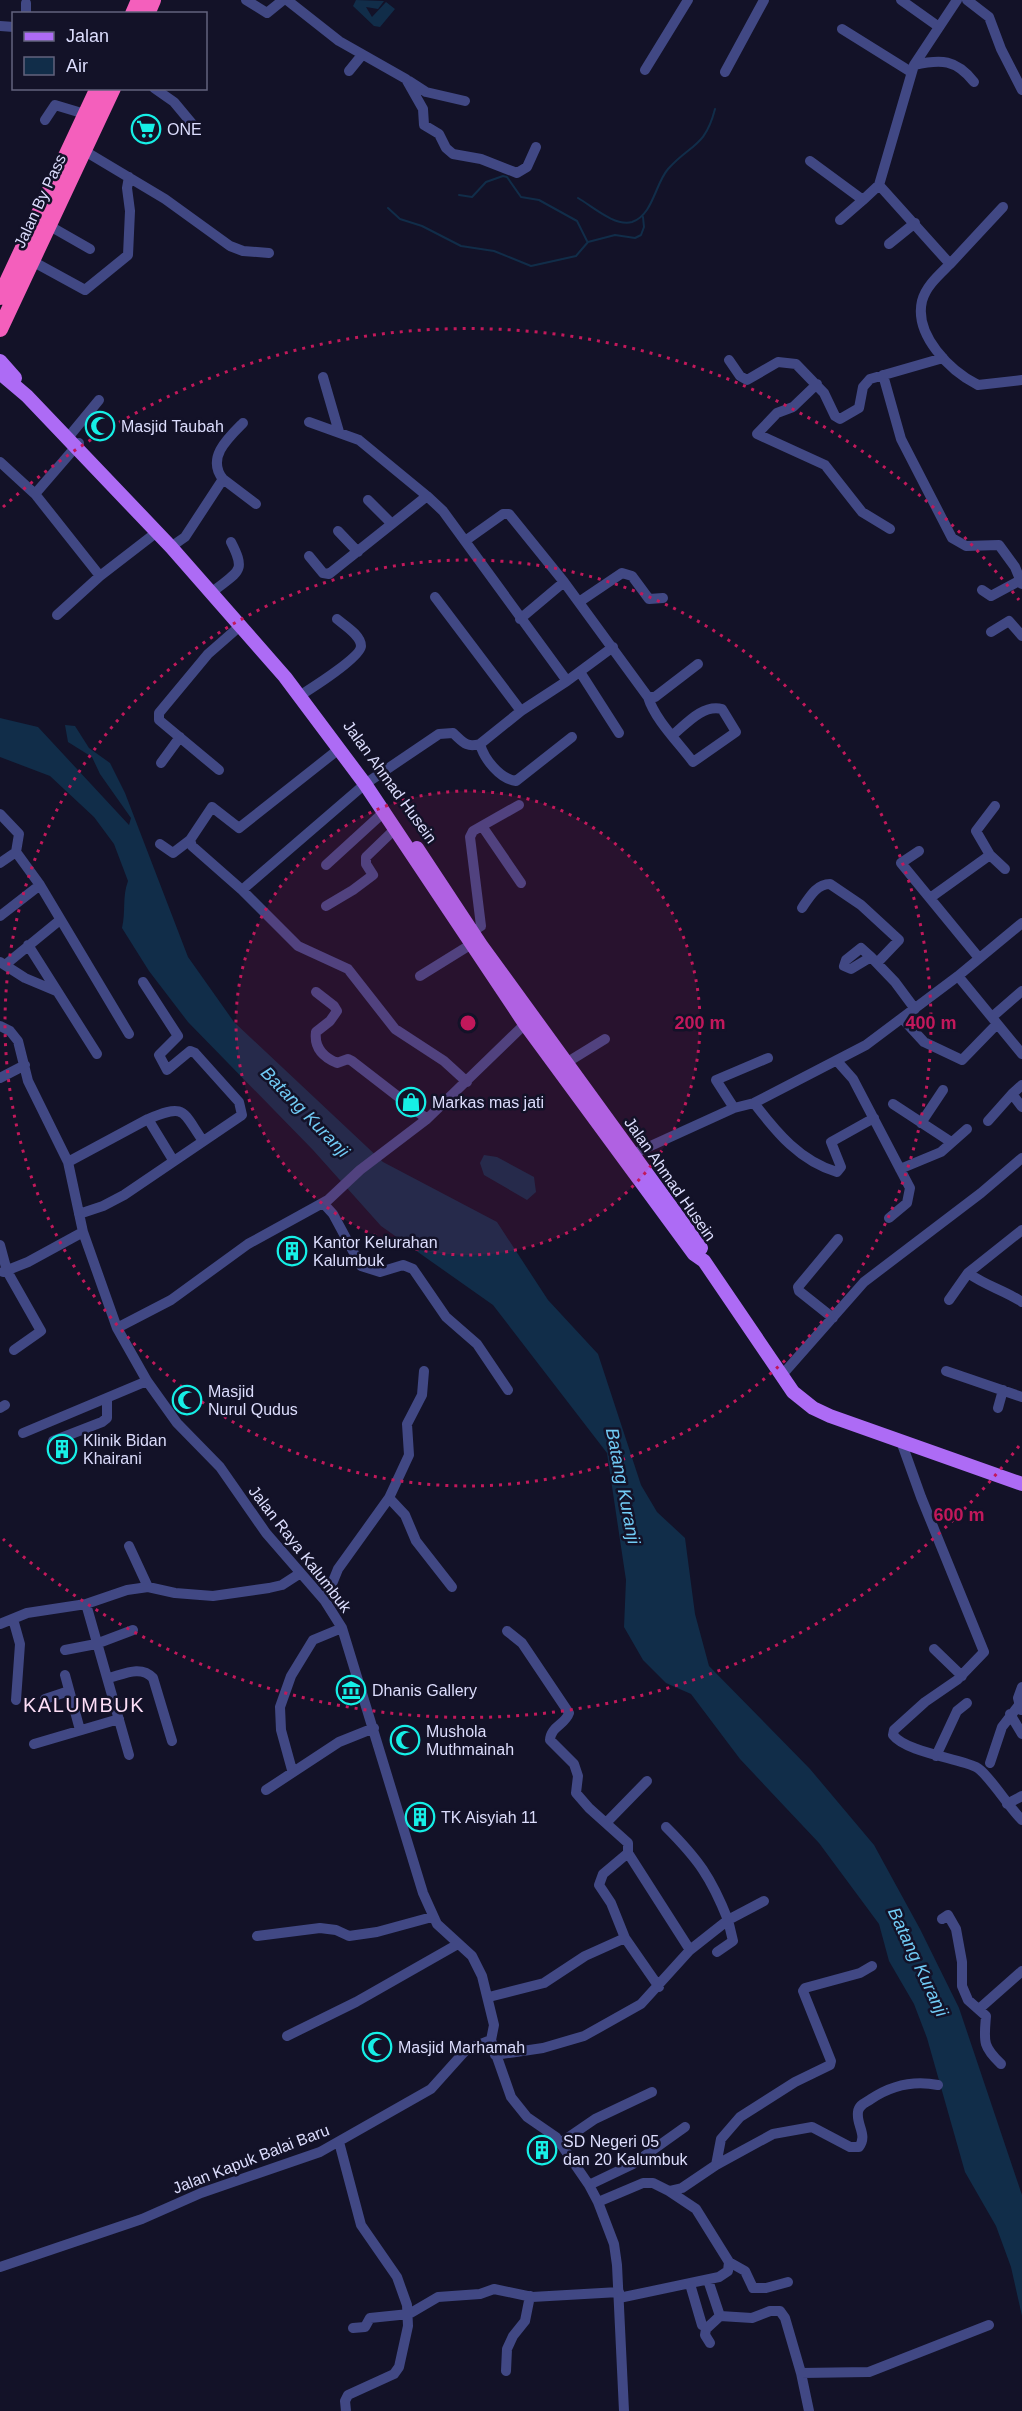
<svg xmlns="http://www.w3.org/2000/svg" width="1022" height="2411" font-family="Helvetica,sans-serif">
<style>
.water{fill:#112d49}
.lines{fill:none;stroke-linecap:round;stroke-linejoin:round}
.stream{stroke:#112d49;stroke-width:2}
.minor{stroke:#414884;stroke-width:10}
.major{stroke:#ad6bf5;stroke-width:14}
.highway{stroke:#f45fbc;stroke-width:16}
.ring{fill:none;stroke:#c2185b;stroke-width:3;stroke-dasharray:3 6}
.labels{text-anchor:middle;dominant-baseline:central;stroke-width:5;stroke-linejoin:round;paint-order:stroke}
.poi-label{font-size:16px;fill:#dcddfd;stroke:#131228;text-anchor:start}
.street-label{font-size:16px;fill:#dcddfd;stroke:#131228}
.water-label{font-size:18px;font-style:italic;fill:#71cbf5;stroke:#131228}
.quarter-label{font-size:20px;letter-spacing:1.5px;fill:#fddef6;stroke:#131228}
.centre{fill:#c2185b;stroke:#131228;stroke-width:3}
.ring-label{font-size:18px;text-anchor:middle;font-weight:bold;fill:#c2185b;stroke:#131228;stroke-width:5;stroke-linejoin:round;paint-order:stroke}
</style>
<rect width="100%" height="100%" fill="#131228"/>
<path class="water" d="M356 0 384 1 378 9 366 7 372 17 386 2 395 9 380 27 374 26 353 6Z
M0 718 38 727 129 825 131 818 100 774 92 757 68 742 65 725 75 726 89 748 110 763 125 793 188 957 234 1022 383 1162 497 1222 548 1300 598 1354 641 1485 657 1512 685 1538 695 1614 709 1666 810 1769 874 1845 920 1929 959 2008 1022 2195V2316L1011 2267 996 2226 965 2172 927 2038 914 2004 889 1961 879 1924 819 1843 740 1759 691 1694 666 1683 643 1660 624 1627 626 1580 607 1453 493 1305 381 1226 313 1150 188 1022 149 971 122 928C126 911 122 897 128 881L114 844 94 817 50 776 0 757Z
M484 1155 497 1157 534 1177 536 1192 527 1200 484 1175 480 1163Z"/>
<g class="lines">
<path class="stream" d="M459 195 472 197 486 182 503 176 507 177 521 197 539 200 577 221 587 241
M578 198C592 206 615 227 632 222 653 215 655 184 668 169 690 144 705 148 715 109
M388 208 400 219 422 226 461 246 494 251 531 266 576 256 588 242 615 235 635 238 641 235 644 227 643 217"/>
<path class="minor" d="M246 0 267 13 283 0
M287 0 339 41 406 79 423 109 424 125 439 134 446 148 453 154 481 159 517 173 527 167 536 147
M901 0 939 27
M957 0 914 65 879 185 950 264C939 275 926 286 922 301 914 335 950 371 978 385L1022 380
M967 0 989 17 1001 49 1022 90
M26 14V3
M0 26 14 27
M842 29 911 72
M914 65C941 59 956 59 974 82
M645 70 688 0
M349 71 362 55
M725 72 764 0
M409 81 426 92 465 101
M154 88 174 102 194 126
M45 120 55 105 85 114
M83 150 165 199 230 246 243 251 269 253
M810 161 863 200 879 185
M840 220 863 200
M48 225 90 249
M889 244 915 223
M32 261 85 290 128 255 130 211 127 188 129 177
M950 264 1003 207
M729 360 740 376 747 380 778 362 796 364 824 393 835 416 840 419 859 408 863 387 870 379 943 358
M883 375 901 439 952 538 966 546 999 545 1015 567 1022 584
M323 377 339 432
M817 384 793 407 777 413 757 434 825 465 862 512 890 529
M309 422 359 440 427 496
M71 434 99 400
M0 462 35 494 100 576
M223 479C206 458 228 438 243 423
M35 494 79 443
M368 500 392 524
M338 531 358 552
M465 541 503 514H509L564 582 648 697H655L698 664
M175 544 185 537 223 479 256 504
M309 556 323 573 329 574 427 496 443 511 567 681 521 711
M216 589C239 571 246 571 231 542
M982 590 991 596 1019 581
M435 597 521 711 480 744C466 748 463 742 453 733L439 734 365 784 242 890 298 946 348 969 395 1029 444 1061 467 1082
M579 602 622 573 632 576 649 599 663 598
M57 615 100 576 157 532
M520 619 564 582
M991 632 1009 621 1022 636
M580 672 619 733
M567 681 613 647
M304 693C315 686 361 657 361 646 361 635 344 625 337 619
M648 697C655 720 679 743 693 762L736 732 722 709C703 704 686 724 673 735
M480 744C484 759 500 779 516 781L572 737
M161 763 180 737
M219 770 159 720V713L208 654 240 626
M995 806 976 831 990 855 1005 869
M0 814 19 834 16 852 0 863
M482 826 521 883
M160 844 173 853 190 840
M919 851 901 863 979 958
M16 852 40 885 129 1034
M326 865 384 812
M242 890 192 846 190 840 212 807 239 828 339 749
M930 898 990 855
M326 906 353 890 373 875 366 864V857L394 830
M802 908C809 898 816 884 830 884L861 905 899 940 877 963
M0 916 40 885
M473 931 481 926 470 837 473 831 519 805
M28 945 97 1054
M871 957 861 948 846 960 844 966 851 969 871 957 895 982 915 1009
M0 962 25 978 56 991
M5 965 60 920
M420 976 470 945
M958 976 1022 1054
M316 992 334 1006 337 1011 330 1021 316 1032C314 1047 323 1057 337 1063L348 1059 352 1061 427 1119
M992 1017 1022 991
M902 1018 924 1042 962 1060 997 1024
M525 1024 427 1119 360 1170 328 1200 248 1244 171 1300 117 1328 147 1381 177 1423 220 1467 266 1533 325 1601 342 1628 423 1893 437 1924 472 1956 482 1976 494 2025 491 2040 511 2097 527 2117 556 2137 589 2185 598 2202 614 2244 617 2265 624 2411
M0 1026 10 1031 18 1041 28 1081 68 1162 83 1232 117 1328
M837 1061 853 1079 910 1188 907 1203 889 1218
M566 1063 605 1039
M0 1078 25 1065
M1022 1085 1012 1094 1022 1107
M754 1103C777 1133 800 1161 837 1172L841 1167 831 1142 874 1118
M893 1104 951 1142
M734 1108 716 1080 768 1058
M148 1119C186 1103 182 1111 203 1141
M988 1121 1012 1094
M921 1123 943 1090
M633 1154 734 1108 754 1103 866 1045 958 976 1022 923
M68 1162 148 1119 173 1160
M900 1169 941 1152 967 1129
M323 1203 333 1214 361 1266 380 1272 403 1265 413 1269 446 1317 477 1344 508 1390
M79 1214 103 1206 124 1195 242 1115 239 1102 195 1053 190 1051 167 1070 159 1055 178 1036 143 982
M0 1245 7 1271 41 1331 14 1350
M3 1272 28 1262 83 1232
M968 1273C986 1286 1004 1290 1022 1302
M949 1300 968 1273 1022 1230
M833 1318 799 1291 798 1287 838 1239
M946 1371 1022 1397
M782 1375 864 1282 981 1193 1022 1158
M0 1408 5 1405
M998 1408 1003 1390
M23 1433 147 1381
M53 1441 102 1422 107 1418V1400
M902 1444 921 1497 984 1652 957 1680 925 1702 894 1730 893 1735C906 1752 957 1758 976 1767 987 1772 1010 1809 1022 1820
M389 1498 405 1515 416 1541 452 1587
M129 1546 148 1587
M325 1601 338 1569 389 1498 409 1455 407 1424 422 1395 424 1371
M86 1604 129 1755
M13 1619 20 1644 16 1700
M0 1624 27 1613 86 1604 127 1590 148 1587 175 1593 213 1596 269 1588 282 1585 299 1574
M507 1631 522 1643 569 1713C565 1725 551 1726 550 1740L574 1764 578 1776 576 1793 589 1808 628 1843V1853L603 1874 599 1885 611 1903 625 1938
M934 1649 962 1676
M65 1650 96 1644 133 1630
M65 1675 80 1730
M109 1678C124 1674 141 1665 153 1678L172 1741
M45 1699 69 1691
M1021 1710 1018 1698 1022 1687
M1010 1714 1022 1734
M34 1744 119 1719
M936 1756 957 1711 967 1703
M990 1763 1002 1727 1019 1705
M292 1770 281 1730 280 1707 291 1676 313 1640 342 1628
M266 1790 339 1742 374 1728
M1007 1804 1022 1796
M606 1823 647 1781
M628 1853 690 1950
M942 1919 948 1915 956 1929 962 1962V1986L968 2000 986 2016C984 2041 982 2046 1001 2064
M257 1936 320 1928 336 1930 349 1936 377 1932 432 1917
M717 1952 733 1941 728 1920 764 1901
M489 1997 544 1983 585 1956 625 1938 659 1987
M979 2009 1022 1971
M287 2036 356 2002 458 1944
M495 2055 543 2048 584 2036 641 2004 690 1950 728 1920C711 1877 698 1859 666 1827
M339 2142 361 2225 397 2277 407 2305 408 2326 399 2367 394 2374 348 2395 345 2401 346 2411
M560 2143 595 2119 652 2092
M716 2165 721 2139 740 2117 795 2082 830 2065 831 2061 803 1991 805 1988 860 1973 872 1966
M589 2185 633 2164 685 2127
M598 2202 643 2183H653L669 2191 682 2188 716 2165 773 2134 812 2127 850 2147H859C868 2135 856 2125 858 2112 859 2104 866 2103 871 2099 892 2085 913 2080 938 2085
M729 2262 745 2271 753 2288H766L788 2282
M0 2267 142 2219 201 2193 320 2152 431 2089 466 2050 491 2040
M708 2280 720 2316
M690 2284 702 2325
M619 2298 719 2277 728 2271 729 2262 696 2209 669 2191
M353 2328 365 2327 370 2318 409 2314 438 2297 480 2294 494 2289 532 2297 619 2292
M710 2343 705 2335 706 2329 720 2316 752 2318 770 2311H780L785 2318 801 2373 809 2411
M506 2371 507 2349 513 2336 525 2321 530 2296
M801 2373 869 2372 989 2325"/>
<path class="major" d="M0 361 15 378
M0 373 27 396 171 547 285 677 365 784 525 1024 694 1254 704 1261 793 1392 813 1408 830 1416 1022 1484
M417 848 481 945 701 1248"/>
<path class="highway" d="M133 14 139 0
M147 14 153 0
M0 297 98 88
M0 329 113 88"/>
</g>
<circle cx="468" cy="1023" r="232" fill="#c2185b" fill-opacity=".12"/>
<g class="ring">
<circle cx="468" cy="1023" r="232"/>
<circle cx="468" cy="1023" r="463"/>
<path d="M1019 1446A695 695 0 0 1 3 1539M3 507A695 695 0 0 1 1019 600"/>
</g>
<defs>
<g id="supermarket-ring" transform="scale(1.5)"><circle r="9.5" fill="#131228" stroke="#16efe6" stroke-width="1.5"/><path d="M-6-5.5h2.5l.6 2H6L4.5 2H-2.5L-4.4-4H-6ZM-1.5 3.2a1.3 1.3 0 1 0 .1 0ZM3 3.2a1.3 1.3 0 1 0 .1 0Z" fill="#16efe6"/></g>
<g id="mosque-ring" transform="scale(1.5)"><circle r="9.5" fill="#131228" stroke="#16efe6" stroke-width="1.5"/><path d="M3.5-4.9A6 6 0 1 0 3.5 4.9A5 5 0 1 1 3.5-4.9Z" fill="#16efe6"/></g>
<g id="shop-ring" transform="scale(1.5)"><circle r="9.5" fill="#131228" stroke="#16efe6" stroke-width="1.5"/><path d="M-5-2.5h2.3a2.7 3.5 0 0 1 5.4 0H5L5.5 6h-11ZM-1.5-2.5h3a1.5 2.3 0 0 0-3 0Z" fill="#16efe6"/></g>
<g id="building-ring" transform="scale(1.5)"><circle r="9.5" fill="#131228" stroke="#16efe6" stroke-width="1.5"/><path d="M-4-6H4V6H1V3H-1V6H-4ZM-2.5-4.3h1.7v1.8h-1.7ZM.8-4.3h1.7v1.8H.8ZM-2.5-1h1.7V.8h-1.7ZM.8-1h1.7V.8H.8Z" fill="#16efe6"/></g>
<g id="museum-ring" transform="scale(1.5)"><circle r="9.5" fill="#131228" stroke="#16efe6" stroke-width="1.5"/><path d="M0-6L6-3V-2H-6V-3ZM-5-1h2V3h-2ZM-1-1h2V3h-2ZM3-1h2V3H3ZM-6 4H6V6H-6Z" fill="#16efe6"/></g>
</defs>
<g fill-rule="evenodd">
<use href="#supermarket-ring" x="146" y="129"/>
<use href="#mosque-ring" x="100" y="426"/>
<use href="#shop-ring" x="411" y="1102"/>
<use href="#building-ring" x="292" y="1251"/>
<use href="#mosque-ring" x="187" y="1400"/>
<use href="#building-ring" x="62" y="1449"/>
<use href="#museum-ring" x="351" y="1690"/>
<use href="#mosque-ring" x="405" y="1740"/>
<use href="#building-ring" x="420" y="1817"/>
<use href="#mosque-ring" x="377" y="2047"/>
<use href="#building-ring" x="542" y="2150"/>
</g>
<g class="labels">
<g class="poi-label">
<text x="167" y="129">ONE</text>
<text x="121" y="426">Masjid Taubah</text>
<text x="432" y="1102">Markas mas jati</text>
<text x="313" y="1242">Kantor Kelurahan<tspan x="313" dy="18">Kalumbuk</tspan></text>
<text x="208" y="1391">Masjid<tspan x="208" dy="18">Nurul Qudus</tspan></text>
<text x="83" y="1440">Klinik Bidan<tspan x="83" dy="18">Khairani</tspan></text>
<text x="372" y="1690">Dhanis Gallery</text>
<text x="426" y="1731">Mushola<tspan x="426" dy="18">Muthmainah</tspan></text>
<text x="441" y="1817">TK Aisyiah 11</text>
<text x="398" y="2047">Masjid Marhamah</text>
<text x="563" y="2141">SD Negeri 05<tspan x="563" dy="18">dan 20 Kalumbuk</tspan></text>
</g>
<g class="street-label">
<text transform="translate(40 201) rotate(-65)">Jalan By Pass</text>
<text transform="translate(390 782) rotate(54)">Jalan Ahmad Husein</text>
<text transform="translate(670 1179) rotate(55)">Jalan Ahmad Husein</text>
<text transform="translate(300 1549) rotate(52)">Jalan Raya Kalumbuk</text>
<text transform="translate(251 2159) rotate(-21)">Jalan Kapuk Balai Baru</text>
</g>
<g class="water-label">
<text transform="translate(305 1112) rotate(46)">Batang Kuranji</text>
<text transform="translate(623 1486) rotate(79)">Batang Kuranji</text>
<text transform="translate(918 1962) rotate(65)">Batang Kuranji</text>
</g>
<g class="quarter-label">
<text x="84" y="1705">KALUMBUK</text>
</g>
</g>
<circle cx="468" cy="1023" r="9" class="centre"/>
<g class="ring-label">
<text x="700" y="1029">200 m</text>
<text x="931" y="1029">400 m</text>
<text x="959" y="1521">600 m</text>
</g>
<rect x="12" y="12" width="195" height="78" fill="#131228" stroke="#63637d" stroke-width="1.5"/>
<rect x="24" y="32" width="30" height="9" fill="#ad6bf5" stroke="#63637d" stroke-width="1.5"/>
<text x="66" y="42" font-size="18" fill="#dcddfd">Jalan</text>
<rect x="24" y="57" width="30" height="18" fill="#112d49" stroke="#63637d" stroke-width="1.5"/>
<text x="66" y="72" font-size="18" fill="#dcddfd">Air</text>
</svg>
